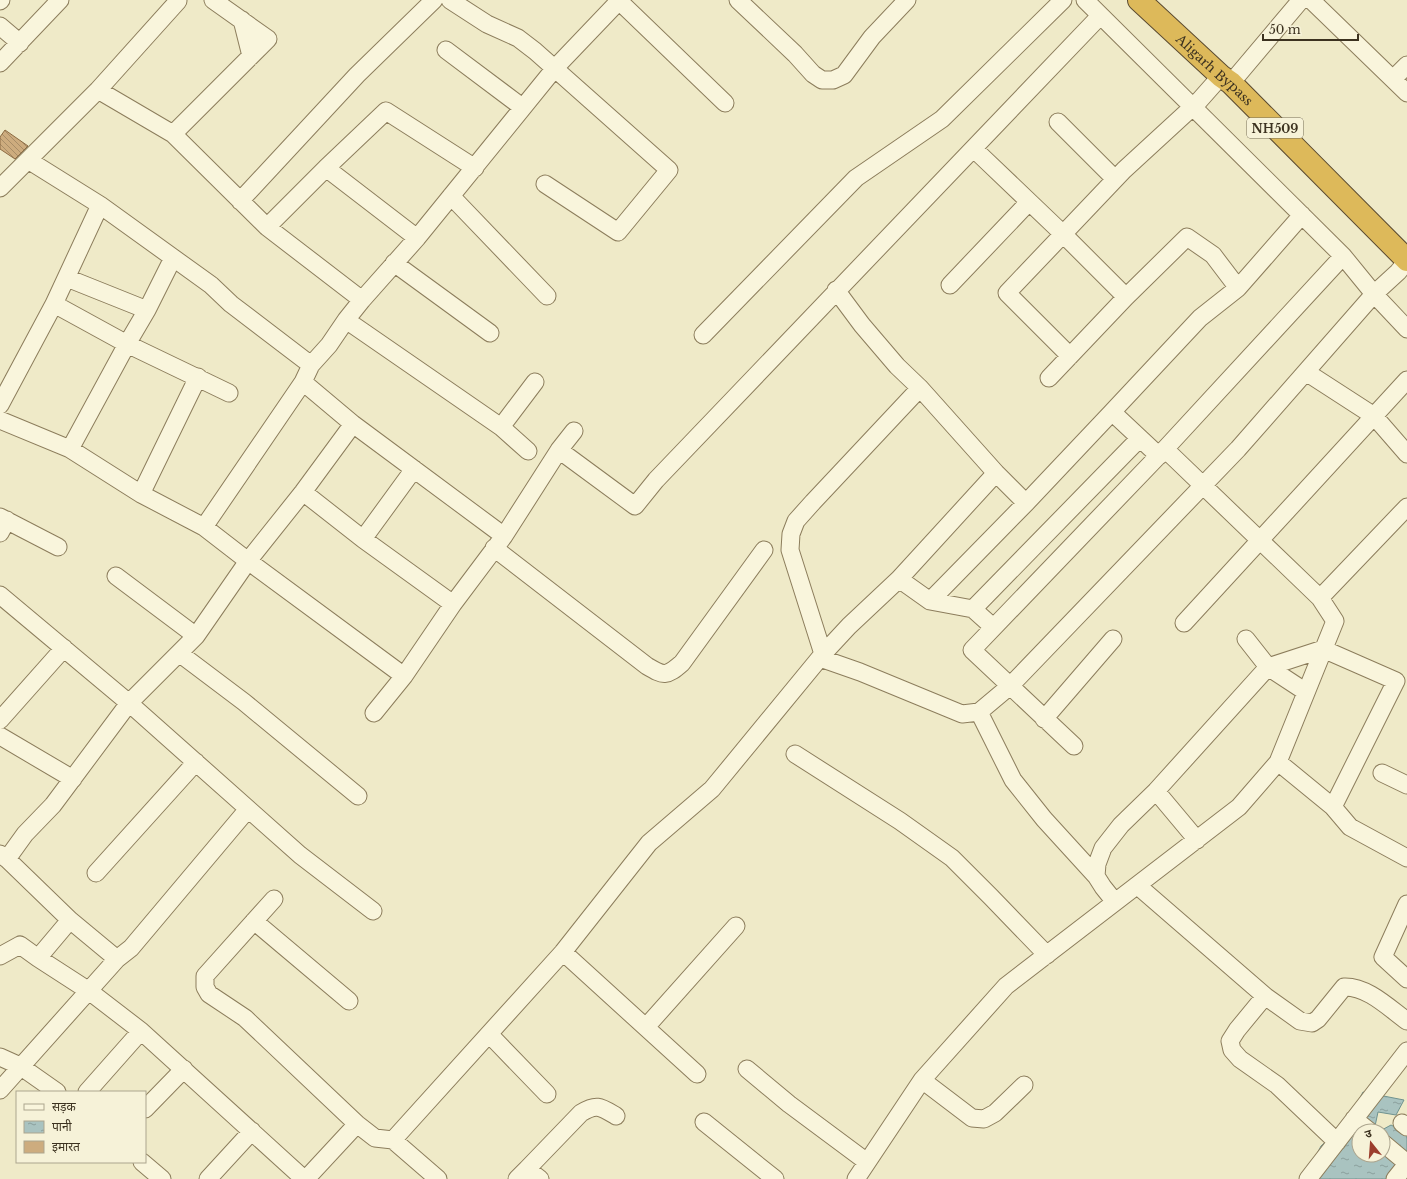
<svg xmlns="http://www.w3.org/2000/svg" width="1407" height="1179" font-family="'Libre Baskerville','Noto Sans Devanagari',serif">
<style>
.water{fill:url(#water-ripples);stroke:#6f928f}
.building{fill:url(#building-back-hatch);stroke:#8b6b42}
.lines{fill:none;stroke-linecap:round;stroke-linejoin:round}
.minor-casing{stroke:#8c7d5c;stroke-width:19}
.highway-casing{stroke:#5a4a30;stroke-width:24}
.minor{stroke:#f9f5dc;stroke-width:17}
.highway{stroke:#ddb95a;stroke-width:22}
.labels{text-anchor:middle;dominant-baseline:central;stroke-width:3;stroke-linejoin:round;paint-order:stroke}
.shield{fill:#f6f2d8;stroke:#746c57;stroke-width:1}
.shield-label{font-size:12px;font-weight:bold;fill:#3c3220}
.street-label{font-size:13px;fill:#3c3220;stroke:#f6f2d8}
</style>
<defs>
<pattern id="water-ripples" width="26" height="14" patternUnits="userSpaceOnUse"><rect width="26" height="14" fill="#a9c3c0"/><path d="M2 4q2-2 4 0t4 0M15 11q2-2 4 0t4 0" fill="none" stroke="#8b9f9c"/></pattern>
<pattern id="building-back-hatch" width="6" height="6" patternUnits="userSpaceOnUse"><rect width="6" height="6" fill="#cdac7e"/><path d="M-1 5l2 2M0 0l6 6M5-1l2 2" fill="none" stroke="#a88d67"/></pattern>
</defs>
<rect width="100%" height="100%" fill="#efeac8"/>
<path class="water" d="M1363 1092 1404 1100 1396 1115 1378 1112 1374 1131H1359V1155H1383V1131H1380L1391 1125 1401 1130 1407 1129V1179H1304L1321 1146 1347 1122Z"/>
<path class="building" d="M5 130 28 146 15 159 0 149V137Z"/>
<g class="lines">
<g class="minor-casing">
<path id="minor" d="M450 0 487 24 518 38 535 51 669 170 618 232 545 184
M738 0 795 54 813 74 822 80H833L844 75 872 37 907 0
M1085 0 1343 256 1374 294 1407 329
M1311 0 1407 93
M0 1 1 0
M619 1 725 103
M242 20 251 56
M0 26 20 43
M446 50 522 107
M0 63 60 0
M1393 79 1407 65
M1231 83 1301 0
M98 90 173 134 267 227 362 300 346 320 501 427 528 451
M1058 122 1115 179
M173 134 268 39 213 0
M974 149 1062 233 1126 297
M28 160 98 90 178 1 177 0
M0 188 28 160 100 205 211 285 231 304 311 365 303 382 353 424 504 536
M451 196 547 296
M240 201 357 75 434 0
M267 227 326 168
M417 238 326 168 386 111 475 168
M394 263 490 333
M67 278 147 310 173 258
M950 285 1029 202
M836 290 862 325 897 366 920 388 996 473 1026 503
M362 300 417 238 555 68 620 0
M54 304 100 205
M703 335 856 178 942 119 1063 0
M1070 356 1007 293 1124 170 1198 102 1221 76
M311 365 329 345 346 320
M1306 372 1374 416 1407 454
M1049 378 1126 297 1187 237 1213 255 1238 288
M0 405 54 304 127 344 229 393
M0 420 70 449 141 494 204 527 248 561 404 676 453 604 504 536 559 450 574 431
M501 427 535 382
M70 449 127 344 147 310
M1165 449 1320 598
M559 450 635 506 656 480 1100 16
M1159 456 1112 412 1200 318 1238 288 1302 215
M303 492 363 539 453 604
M141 494 198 377
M1407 507 1320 598 1335 621 1278 762 1333 807 1350 827 1407 858
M0 517 58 547
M204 527 303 382
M0 533 7 520
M363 539 414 469
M494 548 647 666C664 676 666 677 682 663L764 550
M116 576 196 636 129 703 300 855 373 911
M899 579 930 601 973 609 993 627
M0 595 129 703 53 805 25 834 7 859
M930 601 1026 503 1112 412
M973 609 1140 438
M1184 623 1407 380
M196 636 248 561 303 492 353 424
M1246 639 1268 667 1306 692
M179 653 244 702 358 796
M823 654 790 550 791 534 796 521 813 502 920 388
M820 658 860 672 962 714 979 712 1010 686 1238 449 1374 294 1398 272 1407 261
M979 712 1013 780 1044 819 1096 876
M374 713 404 676
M1044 719 1113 639
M0 720 64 648
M0 736 73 779
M1074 746 972 650 1165 449 1343 256
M795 754 900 821 952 858 991 897 1047 955
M1382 773 1407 785
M1156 791 1197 840
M0 854 7 859 70 920 117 959 131 948 248 809
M96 873 196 762
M1138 886 1265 996 1300 1021 1312 1023 1318 1019 1344 987C1367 986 1389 1008 1407 1021
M274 899 205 976V987L209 994 245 1018 357 1124 375 1138 393 1140 563 952 649 843 712 789 823 654 849 626 899 579 996 473
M1115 902 1103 887 1096 876 1097 864 1103 848 1121 825 1156 791 1268 667 1323 649 1396 681 1333 807
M1407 904 1383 957 1407 979
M254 921 349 1001
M563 952 697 1074
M0 956 20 945 38 958 89 991 141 1031 304 1179
M38 958 70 920
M1265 996 1237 1030 1230 1041 1232 1050 1240 1059 1277 1085 1337 1142
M646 1027 736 926
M489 1034 547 1094
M0 1057 20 1066 57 1092
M747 1069 789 1104 867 1162
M922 1080 972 1118 984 1119 995 1113 1024 1085
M0 1090 117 959
M87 1092 141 1031
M145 1109 184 1069
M1354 1119 1369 1131
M704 1122 775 1179
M1402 1123 1407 1127
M393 1140 438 1179
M1383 1143 1407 1163
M142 1162 162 1179
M527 1169 581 1113C597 1103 601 1107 616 1116
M208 1179 252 1131
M306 1179 357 1124
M517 1179 527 1169 540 1179
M856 1179 922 1080 1006 986 1239 807 1278 762
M1308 1179 1407 1051
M1395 1179 1407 1164"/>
</g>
<g class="highway-casing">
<g id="highway">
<path id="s1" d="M1139 0 1221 76 1231 83 1407 260"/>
</g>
</g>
<use href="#minor" class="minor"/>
<use href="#highway" class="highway"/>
</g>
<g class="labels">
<rect class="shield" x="1247" y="118" width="56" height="20" rx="3"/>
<g class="shield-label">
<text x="1275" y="128">NH509</text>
</g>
<g class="street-label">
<text stroke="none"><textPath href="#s1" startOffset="103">Aligarh Bypass</textPath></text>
</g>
</g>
<rect x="16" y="1091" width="130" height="72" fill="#f6f2d8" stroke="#aca58e"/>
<rect x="24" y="1104" width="20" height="6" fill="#f9f5dc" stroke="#aca58e"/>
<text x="52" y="1111" font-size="12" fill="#3c3220">सड़क</text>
<rect x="24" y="1121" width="20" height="12" fill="url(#water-ripples)" stroke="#aca58e"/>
<text x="52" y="1131" font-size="12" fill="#3c3220">पानी</text>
<rect x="24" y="1141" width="20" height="12" fill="#cdac7e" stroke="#aca58e"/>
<text x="52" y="1151" font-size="12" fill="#3c3220">इमारत</text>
<g transform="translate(1371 1143) rotate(343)"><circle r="19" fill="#f6f2d8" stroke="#aca58e"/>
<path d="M0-3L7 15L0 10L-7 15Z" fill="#9b3d2c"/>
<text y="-6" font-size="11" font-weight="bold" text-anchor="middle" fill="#3c3220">उ</text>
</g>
<path d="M1263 34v6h95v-6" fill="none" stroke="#3c3220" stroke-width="2"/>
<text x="1269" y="34" font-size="12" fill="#3c3220" stroke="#f6f2d8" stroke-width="3" paint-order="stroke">50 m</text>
</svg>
